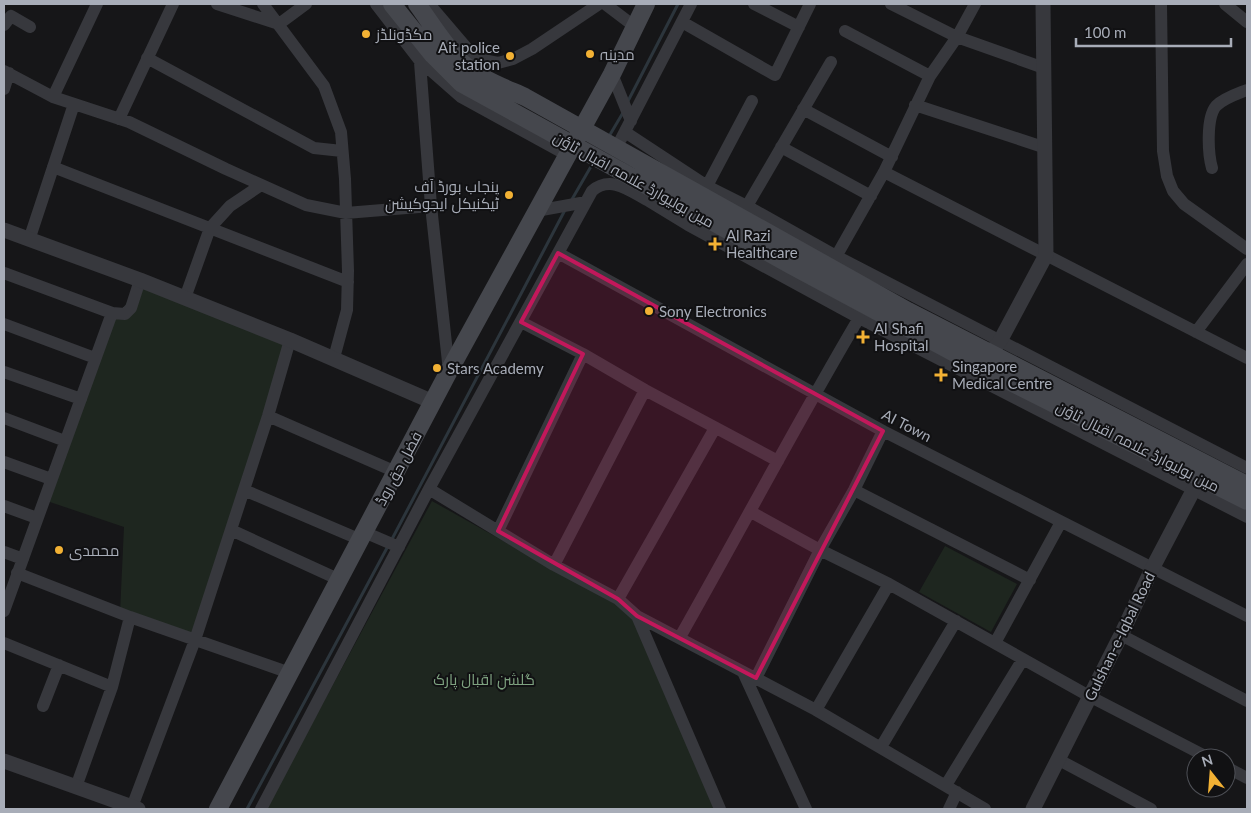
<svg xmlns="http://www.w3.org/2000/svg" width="1251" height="813" font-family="Lato,Cairo,sans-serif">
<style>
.green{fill:#1e261f}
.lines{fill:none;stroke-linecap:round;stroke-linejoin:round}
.stream{stroke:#2c353c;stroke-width:3}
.minor{stroke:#37383d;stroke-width:12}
.tertiary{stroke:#37383d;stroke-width:15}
.secondary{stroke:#45474d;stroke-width:18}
.marked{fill:#c2185b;fill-opacity:0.2;stroke:#c2185b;stroke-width:4;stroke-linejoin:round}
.poi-dot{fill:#f2b134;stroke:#111113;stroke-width:2}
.labels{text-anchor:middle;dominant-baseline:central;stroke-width:4;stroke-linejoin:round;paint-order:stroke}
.poi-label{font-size:15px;fill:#a8adb8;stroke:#111113;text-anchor:start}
.street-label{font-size:15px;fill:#a8adb8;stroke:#111113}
.park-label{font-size:15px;fill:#7fa381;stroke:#111113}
</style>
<rect width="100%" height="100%" fill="#161618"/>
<path class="green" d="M140 280 290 340 195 640 120 613 124 527 44 500 112 313 120 314Z
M432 501 637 616 722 809H266Z
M945 546 1017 584 991 632 919 592Z"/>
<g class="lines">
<path class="stream" d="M627 103 678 4
M608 138 624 111
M571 201 593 163
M391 541 565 210
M247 809 388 546"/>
<path class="minor" d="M217 4 279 24 306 4
M263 4 324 86 341 132 345 179 348 271 347 310 334 358
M376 4 420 61 461 97 567 155
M429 4 470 52 483 60 498 63 513 59 532 49 599 4
M605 4 634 26
M754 4 799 27
M891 4 957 37 1044 68
M1161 4 1163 151 1167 176 1173 191 1184 204 1247 249
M1225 4 1247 22
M682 22 775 75 810 4
M4 25 11 16 30 27
M845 31 930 76
M418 36 431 206 449 371
M147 58 314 148 342 151
M4 71 53 97 129 122 226 169 306 205 346 213 431 206
M612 74 631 121
M4 89 9 73
M53 97 97 4
M915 105 1046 148
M803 109 892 157
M119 119 173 4
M625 132 707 186 747 206 836 256 1247 468
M621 139 691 4
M781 147 871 196
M53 167 348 282
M1212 168C1208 154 1206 118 1216 106 1224 98 1237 94 1247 90
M884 172 1247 358
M707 186 752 101
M651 193 647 200 688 225 859 318C797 423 740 531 680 637
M747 206 831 62
M536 211 586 202
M29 240 74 104
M558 253 883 431 1247 616
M833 262 884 172 930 76 957 37 975 4
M4 273 112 313
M185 298 210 228 230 206 261 185
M859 318 1247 517
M521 322 583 354 645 390 778 461
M4 324 95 358
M1196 332 1247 264
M4 372 81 399
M268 416 396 472
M4 418 65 441
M4 462 51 479
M429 489 554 565 618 599 637 616 816 710 985 809
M244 490 361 540
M854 490 1030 580
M4 506 37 518
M751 512 820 550 889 584 1089 696 1209 758
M231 530 340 580
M498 531 583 354
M364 532 399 547
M4 552 23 559
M554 565 645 390
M17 573 130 617 290 673
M618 599 715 428
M4 611 112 313 125 314 131 308 140 280
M637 616 720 809
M1121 635 1247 701
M4 643 112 687
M995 643 1061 522
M743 672 806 809
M756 678 820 550 854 490 883 431
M43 706 59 665
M816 710 889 584
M881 747 956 621
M1059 760 1151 809
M1226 767 1247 778
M946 785 1023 659
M76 787 112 687 130 617
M132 807 195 640 268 416 290 340
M261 809 429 489 592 191C610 175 629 190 647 200
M949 809 957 792"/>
<path class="tertiary" d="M4 230 140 280 290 340 433 402
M991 353 1000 341 1046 255 1043 4
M4 761 138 809
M1033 809 1121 635 1153 567 1205 468"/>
<path class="secondary" d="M392 4 433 55 461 83 791 265 979 366 1247 501
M417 4C430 22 443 43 458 59 475 77 503 87 525 97L908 311 1247 485
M218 809 449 371 612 74 646 4"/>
</g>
<path class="marked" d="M558 253 883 431 756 678 637 616 618 599 498 531 583 354 521 322Z"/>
<g class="poi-dot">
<circle cx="366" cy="34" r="5"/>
<circle cx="590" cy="54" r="5"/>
<circle cx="510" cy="56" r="5"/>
<circle cx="509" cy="195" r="5"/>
<path d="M712.5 236.5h5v5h5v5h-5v5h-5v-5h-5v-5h5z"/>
<circle cx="649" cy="311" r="5"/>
<path d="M860.5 329.5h5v5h5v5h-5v5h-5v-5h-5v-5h5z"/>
<circle cx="437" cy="368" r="5"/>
<path d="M938.5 367.5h5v5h5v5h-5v5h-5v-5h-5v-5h5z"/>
<circle cx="59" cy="550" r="5"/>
</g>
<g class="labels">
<g class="poi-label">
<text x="376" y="34">مکڈونلڈز</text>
<text x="500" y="47" text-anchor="end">Ait police<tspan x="500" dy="17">station</tspan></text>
<text x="600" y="54">مدینہ</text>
<text x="499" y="186" text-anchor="end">پنجاب بورڈ آف<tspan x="499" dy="17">ٹیکنیکل ایجوکیشن</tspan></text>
<text x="726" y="235">Al Razi<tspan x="726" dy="17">Healthcare</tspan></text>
<text x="659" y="311">Sony Electronics</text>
<text x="874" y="328">Al Shafi<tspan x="874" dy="17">Hospital</tspan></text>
<text x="952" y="366">Singapore<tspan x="952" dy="17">Medical Centre</tspan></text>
<text x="447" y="368">Stars Academy</text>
<text x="69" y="550">محمدی</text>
</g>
<g class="street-label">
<text transform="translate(634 179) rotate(29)">مین بولیوارڈ علامہ اقبال ٹاؤن</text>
<text transform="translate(907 425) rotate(27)">AI Town</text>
<text transform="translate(1138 446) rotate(27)">مین بولیوارڈ علامہ اقبال ٹاؤن</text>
<text transform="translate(398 468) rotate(-62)">فضل حق روڈ</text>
<text transform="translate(1119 636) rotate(-64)">Gulshan-e-Iqbal Road</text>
</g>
<g class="park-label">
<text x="484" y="679">گلشنِ اقبال پارک</text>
</g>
</g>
<rect width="1251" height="813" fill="none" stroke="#a8adb8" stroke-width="10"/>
<g transform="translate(1211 773) rotate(343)"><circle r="24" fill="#111113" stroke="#4d4f55"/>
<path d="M0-4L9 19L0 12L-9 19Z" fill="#f2b134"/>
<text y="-8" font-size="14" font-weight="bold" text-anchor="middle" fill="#a8adb8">N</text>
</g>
<path d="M1076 38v8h155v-8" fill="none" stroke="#a8adb8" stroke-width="2.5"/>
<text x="1084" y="38" font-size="15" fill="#a8adb8" stroke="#111113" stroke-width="4" paint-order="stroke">100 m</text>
</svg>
